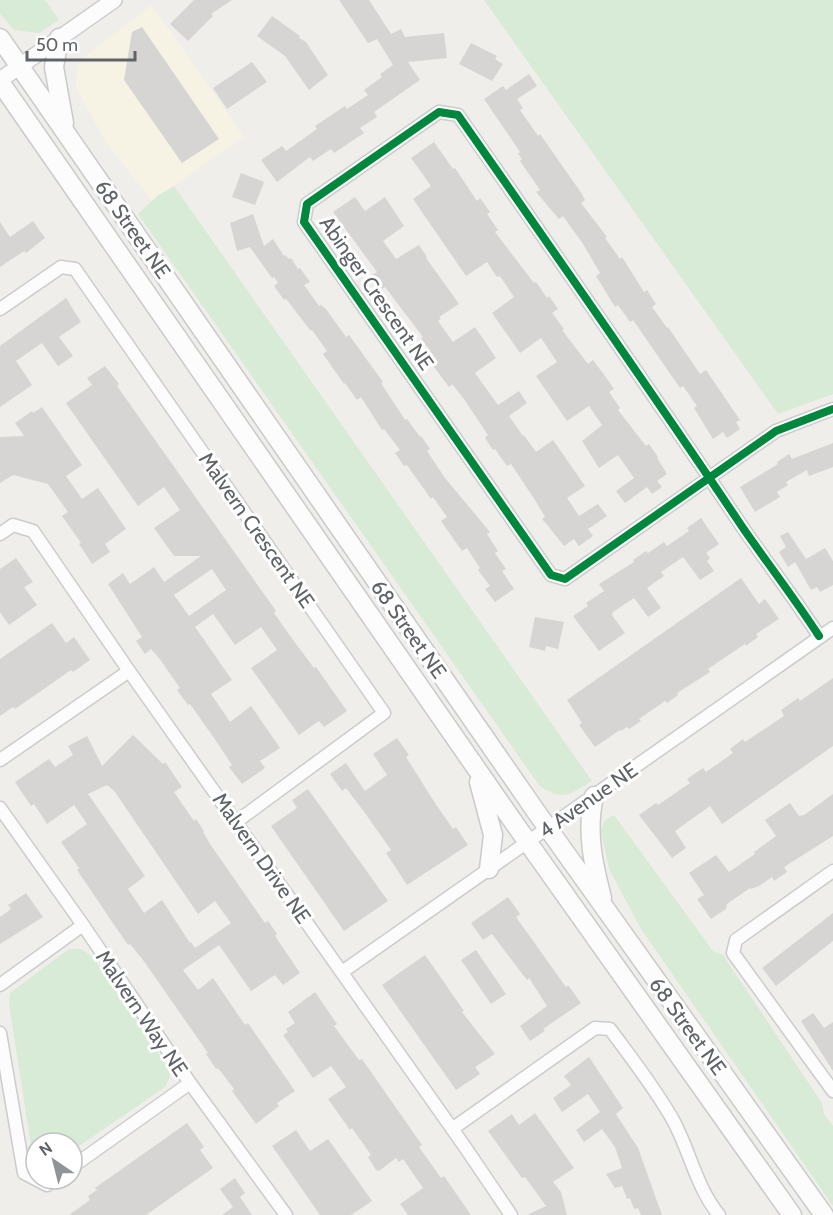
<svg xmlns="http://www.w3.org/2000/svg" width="833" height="1215" font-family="Cabin,sans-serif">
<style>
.commercial{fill:#f7f3e4}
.green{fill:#d8ebd6}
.building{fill:#d6d5d3;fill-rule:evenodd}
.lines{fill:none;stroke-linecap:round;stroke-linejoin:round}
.minor-casing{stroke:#cbcccc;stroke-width:15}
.tertiary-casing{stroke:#cbcccc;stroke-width:18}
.secondary-casing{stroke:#cacacb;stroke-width:21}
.minor{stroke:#fdfcfc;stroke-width:12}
.tertiary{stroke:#fdfcfc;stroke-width:15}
.secondary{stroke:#fdfcfc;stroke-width:18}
.cycleway-casing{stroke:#fff;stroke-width:11}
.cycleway{stroke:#00873e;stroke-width:8}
.labels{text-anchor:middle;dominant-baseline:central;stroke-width:6;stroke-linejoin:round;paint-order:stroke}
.street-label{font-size:21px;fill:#5f6368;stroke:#fff}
</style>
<rect width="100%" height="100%" fill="#efeeea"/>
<path class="commercial" d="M152 5 244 137 152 201 105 141 76 87 79 61Z"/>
<path class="green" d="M0 0H45L59 20 39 33 14 30 0 14Z
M484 0H833V394L778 414Z
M174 186 592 781C571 794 561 802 539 785L138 214 157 196Z
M614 815 713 951 723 955 822 1103 824 1114 833 1126V1206L641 929 609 869 601 832 604 821Z
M69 949H81L93 957 169 1069 170 1076 165 1087 72 1151V1143H36V1159L32 1152 9 1004 10 993Z"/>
<path class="building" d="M194 0H232L211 14 213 16 188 41 170 24Z
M339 0H369L391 34 401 29 405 37 444 33 447 58 408 62 420 80 374 112 377 117 360 128 364 133 334 153 331 149 313 161 310 157 277 182 261 160 282 146 286 151 317 129 315 126 345 106 347 109 368 95 364 90 382 77 380 74 393 65 377 39 368 43Z
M272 16 300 36 299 38 306 42 328 75 309 90 285 56 257 36Z
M142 27 219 139 182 163 124 80 132 32Z
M471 43 497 56 495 59 503 64 492 81 459 64Z
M252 62 267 82 227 109 213 88Z
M529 74 537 86 517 99 523 108 520 110 538 136 540 134 582 194 585 200 581 203 607 237 605 238 620 259 622 257 644 292 647 290 656 304 652 307 667 328 668 327 700 374 706 370 740 420 736 422 740 429 727 438 723 432 713 439 694 408 697 406 683 386 680 388 633 320 630 322 618 305 615 307 596 276 600 273 583 244 563 216 559 219 536 192 540 190 520 161 522 159 518 154 520 152 484 99 503 86 506 90Z
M434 142 453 169 455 168 477 201 480 198 490 212 487 214 498 230 495 232 534 283 536 282 547 298 549 296 558 309 552 313 564 329 562 330 588 364 593 360 605 376 614 389 609 392 620 408 618 410 646 446 649 444 658 457 657 458 667 474 657 481 662 487 652 494 647 487 625 503 616 491 634 478 618 455 599 468 582 441 602 425 589 406 567 421 536 376 557 362 541 338 520 353 492 313 514 297 500 276 497 277 487 262 466 276 413 199 431 186 411 158Z
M241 173 264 182 255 205 232 197Z
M355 197 365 211 385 197 404 226 383 241 396 259 419 245 427 257 426 258 459 304 439 317 441 319 438 321 453 342 475 327 496 358 475 373 498 405 519 391 527 403 509 416 523 436 524 435 536 452 553 440 585 486 567 498 579 516 598 504 607 516 588 529 593 536 579 546 574 539 564 546 549 527 542 519 545 517 535 500 511 464 507 466 495 449 493 450 485 438 488 435 464 399 452 384 449 387 428 359 433 355 421 338 423 337 385 287 382 289 372 275 377 272 333 212Z
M253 214 264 246 273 239 284 256 285 255 289 259 291 258 298 269 300 268 310 282 304 285 319 306 321 305 326 309 346 337 349 335 383 382 381 383 405 420 407 419 420 437 421 436 430 449 427 451 445 478 490 532 487 534 498 551 495 553 506 569 502 571 514 589 495 602 485 589 490 586 478 570 480 568 467 548 462 551 441 521 447 517 433 497 431 499 407 465 404 466 395 453 400 450 384 429 382 430 361 397 357 400 345 383 344 384 323 354 327 351 312 330 311 331 286 299 284 300 274 286 278 283 274 277 272 278 250 247 237 251 230 223Z
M33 221 45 238 26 253 24 251 0 267V222L10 237Z
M66 298 81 322 59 337 73 356 58 366 42 343 16 361 32 385 0 407V346Z
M105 366 119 384 117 386 165 454 276 611 274 613 293 640 314 668 316 667 347 711 324 727 319 721 299 735 251 668 277 650 261 627 235 645 213 614 195 627 232 680 211 694 230 722 251 706 280 748 260 761 265 768 242 784 229 767 232 765 214 738 190 704 188 705 177 690 180 688 159 658 151 649 145 654 136 641 142 637 108 584 123 573 130 584 154 567 164 582 201 556H174L154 528 180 510 164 487 138 506 66 403 92 385 87 378ZM212 569 226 590 189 616 174 595Z
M42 407 82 465 66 476 82 499 98 488 126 529 105 544 110 552 92 564 79 544 81 543 62 516 68 512 48 484 13 475 0 483V437L24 436 15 423 32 411 33 413Z
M833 443V467L809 476 807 470 786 482 788 485 777 492 780 497 755 512 740 487 778 464 777 462 789 454 792 459Z
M701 518 719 544 706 553 710 558 707 561 714 571 700 580 683 557 661 572 664 576 647 588 661 608 648 617 634 598 613 612 612 615 625 633 599 651 573 616 588 606 586 603 604 591 599 584 634 562 633 560 646 551 648 553 664 542 667 546 689 531 687 528Z
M788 532 806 559 825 548 833 561V585L820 592 817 587 811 590 795 562 788 567 779 552 786 547 780 536Z
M16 558 33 582 24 587 37 605 9 625 0 612V569Z
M741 578 759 604 765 599 779 619 756 634 758 637 746 646 745 644 708 669 710 672 677 693 678 695 667 703 665 701 639 719 641 721 629 729 627 727 621 731 620 730 595 747 579 725 582 723 567 700Z
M535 617 564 622 558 649 546 646 545 651 529 647Z
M52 623 66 643 74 637 90 660 73 672 71 670 15 709 13 707 0 716V659Z
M833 678V746L722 824 710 806 675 831 686 848 672 858 639 815 656 803 658 805 690 783 687 779 703 768 706 772 733 753 730 749 743 739 745 742 784 716 781 710 798 698 800 701Z
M133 735 163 764 165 762 182 787 174 792 194 821 196 819 204 831 203 832 210 844 265 923 268 921 277 934 275 936 300 973 283 985 275 975 251 991 219 945 183 970 198 990 213 978 245 1025 248 1023 295 1091 277 1103 279 1106 256 1124 232 1091 234 1089 218 1068 216 1069 206 1054 208 1053 143 960 130 944 128 945 119 932 77 870 79 868 61 842 87 824 74 805 47 824 34 804 31 806 15 782 49 759 55 767 73 755 68 746 87 736 102 766ZM107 785 115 792 198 914 215 901 231 923 195 948 191 942 190 943 162 900 144 913 128 889 145 876 88 794Z
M397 738 409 755 406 757 435 803 453 829 456 827 468 845 407 885 386 853 391 850 365 813 346 788 342 791 330 774 346 763 365 791 387 775 373 754Z
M308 789 388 901 344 931 271 826 297 808 292 800Z
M833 794V836L784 867 787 872 774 881 772 877 759 886 751 889 750 888 727 904 726 909 711 919 697 899 704 895 689 873 716 855 729 872 755 854 754 852 776 836 765 820 790 803 799 816 804 815Z
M26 893 43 917 0 944V917L11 909 8 905Z
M508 897 520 914 516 917 566 987 568 985 581 1003 543 1029 545 1031 530 1041 520 1026 547 1006 529 978 527 980 492 934 483 940 471 923Z
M833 913V941L776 986 762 968Z
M476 950 506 994 491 1004 461 960Z
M425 955 464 1011 462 1012 495 1054 475 1067 480 1074 456 1090 382 985Z
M315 992 337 1024 334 1026 359 1060 362 1059 422 1145 419 1147 441 1178 444 1176 471 1215H408L400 1204 423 1188 403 1159 399 1162 396 1158 379 1171 376 1170 368 1157 371 1155 352 1128 350 1130 328 1099 346 1087 331 1066 313 1078 283 1035 288 1032 286 1029 295 1023 288 1012Z
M813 1013 824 1028 833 1022V1071L801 1021Z
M589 1057 623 1108 616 1114 638 1148 662 1215H641L638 1208 634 1209 630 1198 627 1199 622 1186 615 1188 606 1174 622 1168 615 1147 602 1129 584 1142 576 1130 600 1112 588 1094 562 1112 553 1098 571 1085 564 1076Z
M535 1113 574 1168 553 1182 561 1192 567 1215H527L546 1206 525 1177 522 1178 488 1131 512 1114 519 1125Z
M187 1123 204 1147 200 1150 213 1168 146 1215H69L90 1200 88 1196 97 1190 95 1188Z
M296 1130 310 1151 328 1139 372 1201 351 1215H320L272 1146Z
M235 1178 245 1193 240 1197 252 1215H222L233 1207 220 1189Z"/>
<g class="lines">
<g class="minor-casing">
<path id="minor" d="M0 309 61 267 75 269 384 713 236 822
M0 534 13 525 33 531 129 671 465 1147 511 1215
M819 636C795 599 768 564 743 528 650 389 554 252 458 115L439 112 307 204 304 222 551 575 565 579 776 431 833 409
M0 760 129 671
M0 808 83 925 190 1083 286 1215
M833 871 736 940 733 953 833 1091
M342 972 833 628
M0 985 83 925
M0 1033 24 1173 47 1185 55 1179
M452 1129 595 1028 610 1029C632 1059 655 1088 673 1120 690 1151 696 1187 719 1215
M72 1167 190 1083"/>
</g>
<g class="tertiary-casing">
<path id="tertiary" d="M0 80 114 0"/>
</g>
<g class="secondary-casing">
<path id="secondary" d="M0 38 537 813 824 1215
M59 38 54 67 64 123
M0 82 517 827 792 1215
M479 782 493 835 489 869
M594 796C586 832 593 863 602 898"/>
</g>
<use href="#minor" class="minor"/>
<use href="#tertiary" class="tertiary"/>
<use href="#secondary" class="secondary"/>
<g class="cycleway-casing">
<path id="cycleway" d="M819 636C795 599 768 564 743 528 650 389 554 252 458 115L439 112 307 204 304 222 551 575 565 579 776 431 833 409"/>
</g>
<use href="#cycleway" class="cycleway"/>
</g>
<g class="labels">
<g class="street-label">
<text transform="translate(133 229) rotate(55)">68 Street NE</text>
<text transform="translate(377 293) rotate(55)">Abinger Crescent NE</text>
<text transform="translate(257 530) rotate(55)">Malvern Crescent NE</text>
<text transform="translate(409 629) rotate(55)">68 Street NE</text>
<text transform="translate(588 800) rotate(-35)">4 Avenue NE</text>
<text transform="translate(262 858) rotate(55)">Malvern Drive NE</text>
<text transform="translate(142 1013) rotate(56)">Malvern Way NE</text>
<text transform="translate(688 1026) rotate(54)">68 Street NE</text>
</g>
</g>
<g transform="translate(54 1161) rotate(325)"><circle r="28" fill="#ffffff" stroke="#bfc1c3" stroke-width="1.5"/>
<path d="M0-4.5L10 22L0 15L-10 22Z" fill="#919496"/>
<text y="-9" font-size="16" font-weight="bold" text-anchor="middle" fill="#5f6368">N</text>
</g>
<path d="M27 51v9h108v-9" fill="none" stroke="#5f6368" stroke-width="3"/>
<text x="36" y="51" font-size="18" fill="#5f6368" stroke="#ffffff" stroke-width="4.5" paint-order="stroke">50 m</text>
</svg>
